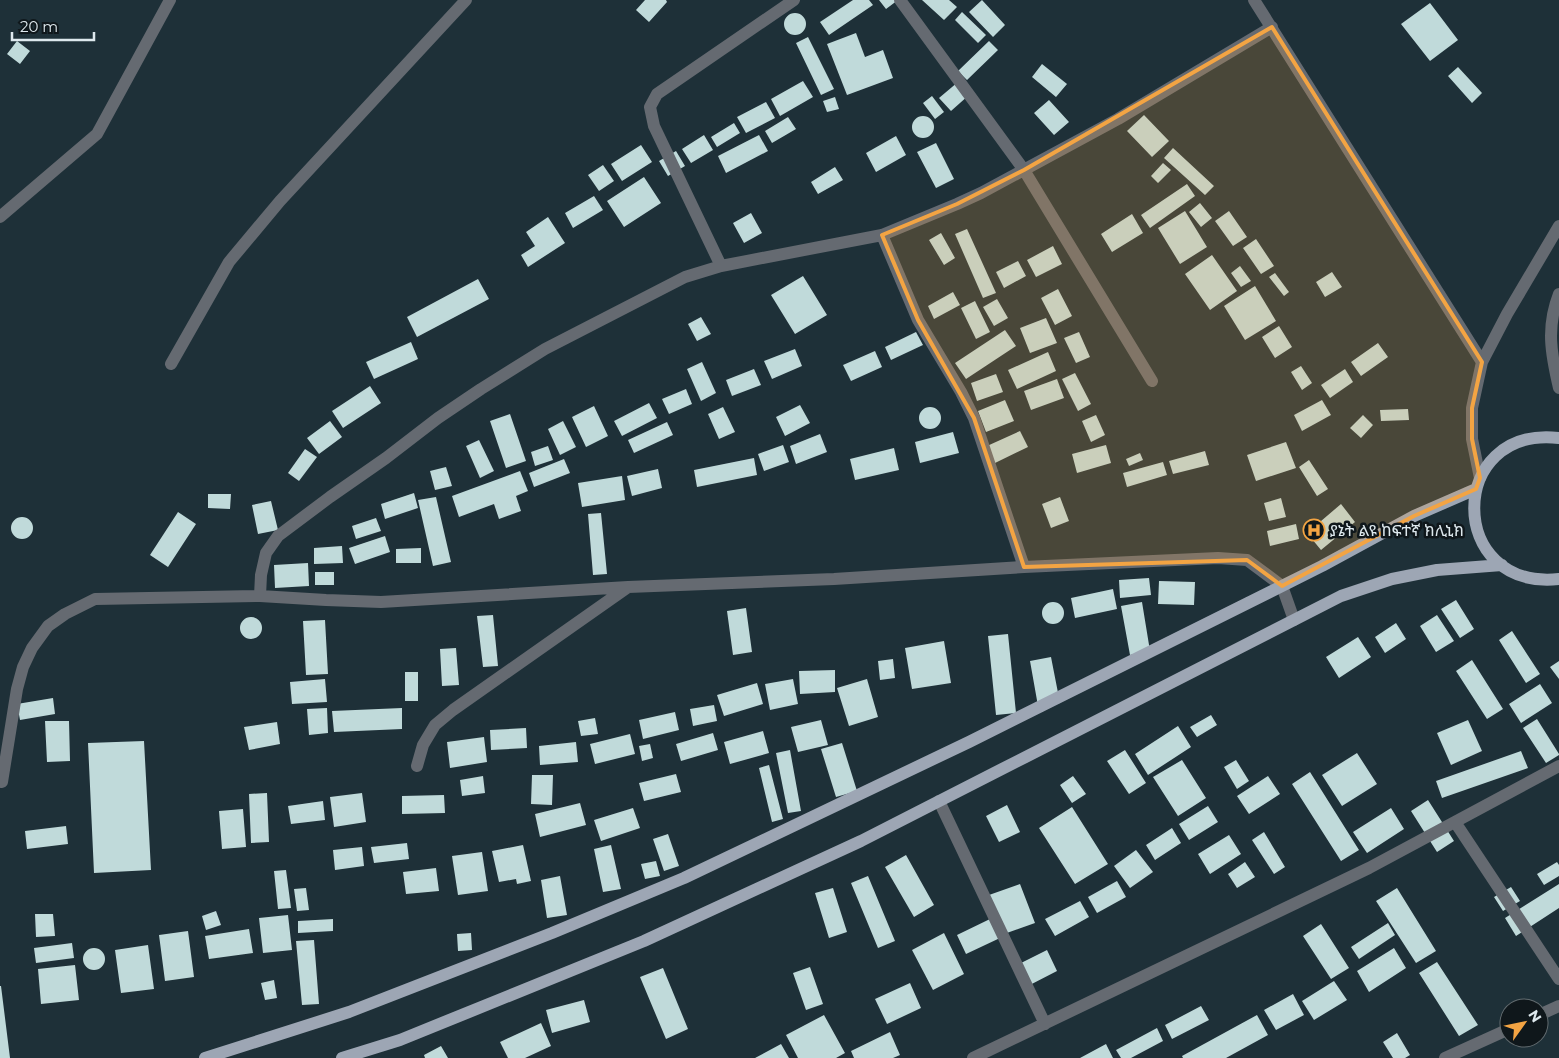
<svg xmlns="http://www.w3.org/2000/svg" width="1559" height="1058" font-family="Montserrat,'Noto Sans Ethiopic',sans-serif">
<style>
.building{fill:#c0dada}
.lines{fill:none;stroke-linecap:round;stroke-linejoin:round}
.minor{stroke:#656a71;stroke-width:12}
.major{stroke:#9da6b4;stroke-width:12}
.marked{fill:#f3a443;fill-opacity:0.2;stroke:#f3a443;stroke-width:4;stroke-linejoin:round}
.labels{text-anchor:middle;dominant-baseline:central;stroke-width:5;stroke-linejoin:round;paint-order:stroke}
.poi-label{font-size:16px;fill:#dee9ee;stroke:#0f171b;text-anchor:start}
</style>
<rect width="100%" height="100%" fill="#1e3038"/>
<path class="building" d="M645 0H666L667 2 649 22 636 10Z
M853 0H869L873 5 829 35 820 22Z
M879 0H898L886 9Z
M922 0H949L957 7 944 20Z
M982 0 1005 25 993 37 969 12Z
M1430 3 1458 40 1430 61 1401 24Z
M962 12 986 35 978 43 955 20Z
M784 24a11 11 0 1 1 22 0a11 11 0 1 1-22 0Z
M856 33 865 57 883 50 893 78 847 95 827 44Z
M808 37 834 89 821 95 796 43Z
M17 41 30 51 20 64 7 54Z
M989 41 998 50 967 80 958 71Z
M1042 64 1067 84 1056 97 1032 77Z
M1458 67 1482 93 1472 103 1448 76Z
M803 81 813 97 780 116 771 99Z
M958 82 969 95 951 111 939 98Z
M932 96 944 112 935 119 923 103Z
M835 97 839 109 827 112 823 101Z
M1049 100 1069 122 1054 135 1034 113Z
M766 102 775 118 746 133 737 117Z
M1144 115 1169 141 1152 157 1127 131Z
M912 127a11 11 0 1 1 22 0a11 11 0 1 1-22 0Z
M788 117 796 129 772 143 765 131Z
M734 123 740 133 717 147 711 137Z
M704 135 713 150 691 163 682 149Z
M759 135 768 151 726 173 718 156Z
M896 136 906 155 876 172 866 153Z
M936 143 954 179 936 188 917 152Z
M641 145 652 162 622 181 611 164Z
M1173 148 1214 186 1205 195 1164 158Z
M676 151 685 166 668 176 659 161Z
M1163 163 1171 170 1158 183 1151 176Z
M603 165 614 181 599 191 588 175Z
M835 167 843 180 818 194 811 182Z
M644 177 661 203 624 227 607 201Z
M1187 184 1195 196 1150 228 1141 215Z
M594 196 603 210 573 228 565 213Z
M1200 203 1212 218 1201 227 1189 212Z
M1185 211 1207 247 1180 264 1158 228Z
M1229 211 1247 237 1233 246 1215 221Z
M751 213 762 233 744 243 733 223Z
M1132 214 1143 233 1112 252 1101 234Z
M548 217 565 243 528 267 521 255 535 246 526 232Z
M967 229 996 293 983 298 955 234Z
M941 233 955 258 944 265 929 240Z
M1256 239 1274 266 1261 274 1243 248Z
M1053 246 1062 264 1036 277 1027 260Z
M1212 255 1237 291 1210 310 1185 274Z
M1018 261 1026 276 1004 288 996 272Z
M1240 266 1251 281 1241 287 1231 273Z
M1332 272 1342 287 1325 297 1316 282Z
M1275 273 1289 292 1284 296 1269 277Z
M803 276 827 315 795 334 771 295Z
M478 279 489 299 417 337 407 317Z
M1255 286 1276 321 1245 340 1224 306Z
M1058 289 1072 316 1055 325 1041 298Z
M953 292 960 305 934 319 928 306Z
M997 299 1008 318 994 326 983 307Z
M975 301 990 332 976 339 961 308Z
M701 317 711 334 697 341 688 324Z
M1046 318 1057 343 1030 353 1020 328Z
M1279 326 1292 347 1275 358 1262 337Z
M1005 330 1016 346 966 379 955 363Z
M916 332 923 345 891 360 885 347Z
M1079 332 1090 357 1076 363 1064 338Z
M411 342 418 359 374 379 366 362Z
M1378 343 1388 357 1361 376 1351 362Z
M795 349 802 366 772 379 764 361Z
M875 351 882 367 851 381 843 365Z
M1048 352 1056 371 1017 389 1008 370Z
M702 362 716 393 701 401 687 369Z
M1301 366 1312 383 1302 390 1291 372Z
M754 369 761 385 732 396 726 380Z
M1345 369 1353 382 1330 398 1321 385Z
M1075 373 1091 404 1078 411 1062 379Z
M996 374 1003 392 977 401 971 383Z
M1057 379 1064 398 1031 410 1024 391Z
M370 386 381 403 343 428 332 411Z
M686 389 692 404 669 414 662 399Z
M1005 400 1014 421 986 432 978 411Z
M1322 400 1331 415 1302 431 1294 415Z
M649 403 657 418 622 436 614 421Z
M800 405 810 423 785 436 776 417Z
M594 406 608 436 586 447 572 417Z
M919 418a11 11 0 1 1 22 0a11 11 0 1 1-22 0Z
M723 407 735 432 719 439 708 414Z
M1408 409 1409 420 1381 421 1380 410Z
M510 414 526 461 506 468 490 421Z
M1096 415 1105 435 1091 442 1082 421Z
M1363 415 1373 425 1361 438 1350 428Z
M330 421 342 437 319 454 307 438Z
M563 421 576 447 560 455 548 429Z
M667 422 673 435 634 453 628 440Z
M1020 431 1028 447 995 463 987 446Z
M953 432 959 453 920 463 915 442Z
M820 434 827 452 796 464 790 446Z
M479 440 494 471 480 478 466 446Z
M1286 442 1296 468 1256 481 1247 455Z
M783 445 789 462 764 471 758 454Z
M1106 445 1111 463 1077 473 1072 454Z
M548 446 553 460 535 466 531 452Z
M894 448 899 470 855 480 850 459Z
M305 449 317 457 299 481 288 473Z
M1205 451 1209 465 1173 474 1169 461Z
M1140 453 1143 460 1129 466 1126 459Z
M754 458 757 475 697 487 694 470Z
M564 459 570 473 534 487 529 473Z
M1309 460 1328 489 1317 496 1299 467Z
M1163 462 1167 475 1127 487 1123 473Z
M446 467 452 486 435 490 430 471Z
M658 469 662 488 632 496 627 476Z
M520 471 528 491 516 496 521 511 499 519 494 504 459 517 452 496Z
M622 476 625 500 582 507 578 483Z
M414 493 418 508 385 519 381 504Z
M208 494H231L230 509 208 508Z
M436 497 451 562 433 566 418 500Z
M1060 497 1069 521 1051 528 1042 504Z
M1281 498 1286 517 1269 521 1264 503Z
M271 501 278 530 258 534 252 505Z
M1341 504 1355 522 1321 550 1307 533Z
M178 512 196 524 168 567 150 555Z
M601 513 607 574 593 575 588 514Z
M11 528a11 11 0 1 1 22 0a11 11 0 1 1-22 0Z
M376 518 381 531 356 539 352 526Z
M1296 524 1299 539 1270 546 1267 531Z
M385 536 390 552 355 564 349 548Z
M342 546 343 563 314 564V548Z
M421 548V563H396V549Z
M308 563 309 586 275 588 274 565Z
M315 572H334V585H315Z
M1149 578 1151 595 1120 598 1119 580Z
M1159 581 1195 582 1194 605 1158 604Z
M1113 589 1117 609 1075 618 1071 598Z
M1456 600 1474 629 1460 638 1441 609Z
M1042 613a11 11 0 1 1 22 0a11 11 0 1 1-22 0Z
M1142 602 1150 651 1130 655 1121 606Z
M746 608 752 652 733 655 727 611Z
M493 615 498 666 483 667 477 616Z
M1437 615 1454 641 1436 652 1420 626Z
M240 628a11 11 0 1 1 22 0a11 11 0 1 1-22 0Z
M325 620 328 674 306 675 303 621Z
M1396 623 1406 639 1385 653 1375 637Z
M1512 631 1540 674 1526 683 1499 640Z
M1008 634 1016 713 996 715 988 636Z
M1358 637 1371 657 1339 678 1326 657Z
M944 641 951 683 912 689 905 648Z
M456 648 459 685 442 686 440 649Z
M1051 657 1060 703 1038 706 1030 661Z
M893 659 895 678 880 680 878 661Z
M1472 660 1503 709 1487 719 1456 671Z
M1559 661V679L1550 667Z
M835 670V692L800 694 799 671Z
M405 672H418V701H405Z
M325 679 327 702 292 704 290 682Z
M793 679 798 704 770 710 765 684Z
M867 679 878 717 849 726 837 688Z
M757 683 763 704 724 716 717 695Z
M1540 684 1552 703 1521 723 1509 704Z
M53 698 55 714 20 720 17 704Z
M714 705 717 721 693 726 690 709Z
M327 708 328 733 309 735 307 709Z
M402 708V729L334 732 332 711Z
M675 712 679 730 643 739 639 720Z
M1211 715 1217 725 1197 737 1190 727Z
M595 718 598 734 581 736 578 721Z
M1537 719 1559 754V755L1546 763 1523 728Z
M821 720 828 745 798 752 791 727Z
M1468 720 1482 751 1451 765 1437 733Z
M45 721H69L70 761 47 762Z
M277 722 280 744 249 750 244 727Z
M1178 726 1191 747 1148 775 1135 754Z
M526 728 527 748 491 750 490 730Z
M763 731 769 753 730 764 724 742Z
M713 733 718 750 681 761 676 744Z
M630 734 635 754 595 764 590 744Z
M484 737 487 762 450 768 447 742Z
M144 741 151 870 94 873 88 743Z
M576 742 578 762 540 765 539 746Z
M842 743 857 791 836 797 821 749Z
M650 744 653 758 642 761 639 746Z
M790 750 801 811 788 813 776 753Z
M1125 750 1146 783 1129 794 1107 761Z
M1521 751 1528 768 1442 798 1436 781Z
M1357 753 1377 784 1342 806 1322 775Z
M1182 760 1206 798 1178 816 1153 777Z
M1236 760 1249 781 1237 789 1224 767Z
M769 765 783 819 772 822 759 768Z
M1310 772 1359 850 1341 861 1292 784Z
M676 774 681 792 644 801 639 783Z
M532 775H553L552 805 531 804Z
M483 776 485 793 462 796 460 780Z
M1073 776 1086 794 1072 803 1060 785Z
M1268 776 1280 794 1249 814 1237 796Z
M267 793 269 842 251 843 249 794Z
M362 793 366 822 334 827 330 797Z
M444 795 445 813 402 814V796Z
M1428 800 1454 841 1437 852 1411 811Z
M323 801 325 820 291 824 288 806Z
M580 803 586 825 540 837 535 814Z
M1007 805 1020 832 999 842 986 816Z
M1208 806 1218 822 1189 840 1179 824Z
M1072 807 1108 864 1075 884 1039 828Z
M633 808 640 828 601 841 594 820Z
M1391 808 1404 829 1367 853 1353 832Z
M243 809 246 847 222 849 219 811Z
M66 826 68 844 27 849 25 831Z
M1172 828 1181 843 1155 860 1146 845Z
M1264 832 1285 867 1274 874 1252 840Z
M668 834 679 866 664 871 653 839Z
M1229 835 1241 854 1210 874 1198 854Z
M407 843 409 859 374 863 371 847Z
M523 845 531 881 517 884 516 879 499 882 492 851Z
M611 845 621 889 603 892 594 849Z
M362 847 364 866 335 870 333 850Z
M1136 850 1153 872 1130 888 1114 866Z
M482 852 488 891 458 895 452 856Z
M906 855 934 905 914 917 885 867Z
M656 861 660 876 645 879 641 864Z
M1245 862 1255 877 1237 888 1228 874Z
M1557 862 1559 865V876L1544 885 1537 874Z
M436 868 439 891 406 894 403 872Z
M286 870 291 908 278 909 274 871Z
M560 876 567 915 547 918 541 880Z
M868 876 895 941 878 948 851 883Z
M1117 881 1126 897 1097 913 1088 897Z
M1020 884 1035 923 1004 934 989 895Z
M1559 884V908L1516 936 1505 918Z
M1511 887 1520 901 1503 911 1494 897Z
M306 888 309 910 297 911 294 889Z
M833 888 847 932 829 938 815 893Z
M1397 888 1436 951 1416 963 1376 901Z
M1080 901 1089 917 1055 936 1045 919Z
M216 911 221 925 206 930 202 916Z
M35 914H53L55 936 36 937Z
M288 915 292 950 263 953 259 918Z
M333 919V931L298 933V921Z
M990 919 1000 938 966 954 957 935Z
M1388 923 1395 935 1359 959 1351 947Z
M1321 924 1349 968 1331 979 1303 936Z
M249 929 253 953 209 959 205 936Z
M188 931 194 977 165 981 159 935Z
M471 933 472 950 458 951 457 934Z
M944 933 964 974 933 990 912 950Z
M314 940 319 1004 302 1005 296 941Z
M72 943 74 958 36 963 34 948Z
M148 945 154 989 121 993 115 950Z
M83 959a11 11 0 1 1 22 0a11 11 0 1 1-22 0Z
M1394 948 1406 968 1369 992 1357 971Z
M1047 950 1057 971 1024 988 1013 967Z
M1437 962 1478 1025 1459 1036 1419 973Z
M75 965 79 1000 41 1004 38 969Z
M810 967 823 1004 806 1010 793 973Z
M663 968 688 1029 666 1039 640 977Z
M274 980 277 998 265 1000 261 983Z
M1334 981 1347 1000 1314 1020 1302 1001Z
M910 983 921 1008 887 1024 875 999Z
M0 986H1L10 1058H0Z
M1293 994 1304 1015 1276 1030 1264 1010Z
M584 1000 590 1022 552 1033 546 1010Z
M1201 1006 1209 1020 1172 1039 1165 1025Z
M824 1015 845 1053 836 1058H798L786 1035Z
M1257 1015 1268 1035 1226 1058H1183L1182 1056Z
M541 1023 551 1046 525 1058H508L500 1042Z
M1157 1028 1163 1041 1131 1058H1121L1116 1050Z
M890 1032 900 1055 893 1058H854L851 1051Z
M1397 1033 1410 1055 1405 1058H1393L1383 1042Z
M781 1044 789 1058H755Z
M1106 1044 1113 1058H1080Z
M441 1046 448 1058H425L424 1055Z"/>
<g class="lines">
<path class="minor" d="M900 0 1024 170 1152 381
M1254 0 1482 362
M0 217 97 134 170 0
M882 235 918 320 961 392 974 418 1024 567
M721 266 654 126 650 107 657 94 794 0
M1559 294C1546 327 1551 354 1559 388
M171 364 229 262 280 201 466 0
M1480 478 1472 439V408L1482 362 1507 314 1559 226
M260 596 261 575 266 553 278 536 330 497 386 458 438 418 481 389 545 349 685 277 721 266 882 235 957 204 981 193 1118 119 1272 27
M417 766 423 745 435 725 453 710 628 587
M2 782 17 689 23 667 32 648 48 626 65 614 95 599 260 596 326 600 381 602 628 587 834 579 1024 567 1218 558 1247 560 1282 586 1294 620
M939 801 1045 1024
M1455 822 1559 979
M1539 1015 1559 1006
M973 1058 1369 868 1559 766
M1445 1058 1509 1029"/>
<path class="major" d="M1559 438C1446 425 1446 591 1559 579
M205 1058 349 1012 552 933 684 878 969 742 1322 566 1414 516 1476 489
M342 1058 400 1040 644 941 861 841 1341 596 1392 579 1437 570 1502 565"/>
</g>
<path class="marked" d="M1272 27 1482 362 1472 408V439L1480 478 1476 489 1414 516 1282 586 1247 560 1024 567 974 418 918 320 882 235 957 204 1024 170Z"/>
<defs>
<g id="hospital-ring" transform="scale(1.125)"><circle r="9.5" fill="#0f171b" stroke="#f3a443" stroke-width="1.5"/><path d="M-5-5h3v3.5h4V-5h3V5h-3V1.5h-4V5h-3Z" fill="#f3a443"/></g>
</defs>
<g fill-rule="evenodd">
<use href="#hospital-ring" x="1314" y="530"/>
</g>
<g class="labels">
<g class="poi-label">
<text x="1330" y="530">ያኔት ልዩ ከፍተኛ ክሊኒክ</text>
</g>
</g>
<g transform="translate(1524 1023) rotate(57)"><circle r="24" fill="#0f171b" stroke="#626b6f"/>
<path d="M0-4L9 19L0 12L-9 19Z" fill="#f3a443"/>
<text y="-8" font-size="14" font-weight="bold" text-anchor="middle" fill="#dee9ee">N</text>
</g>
<path d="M12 32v8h82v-8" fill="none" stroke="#dee9ee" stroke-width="2.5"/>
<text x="20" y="32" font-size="15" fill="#dee9ee" stroke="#0f171b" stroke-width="4" paint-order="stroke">20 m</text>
</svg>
